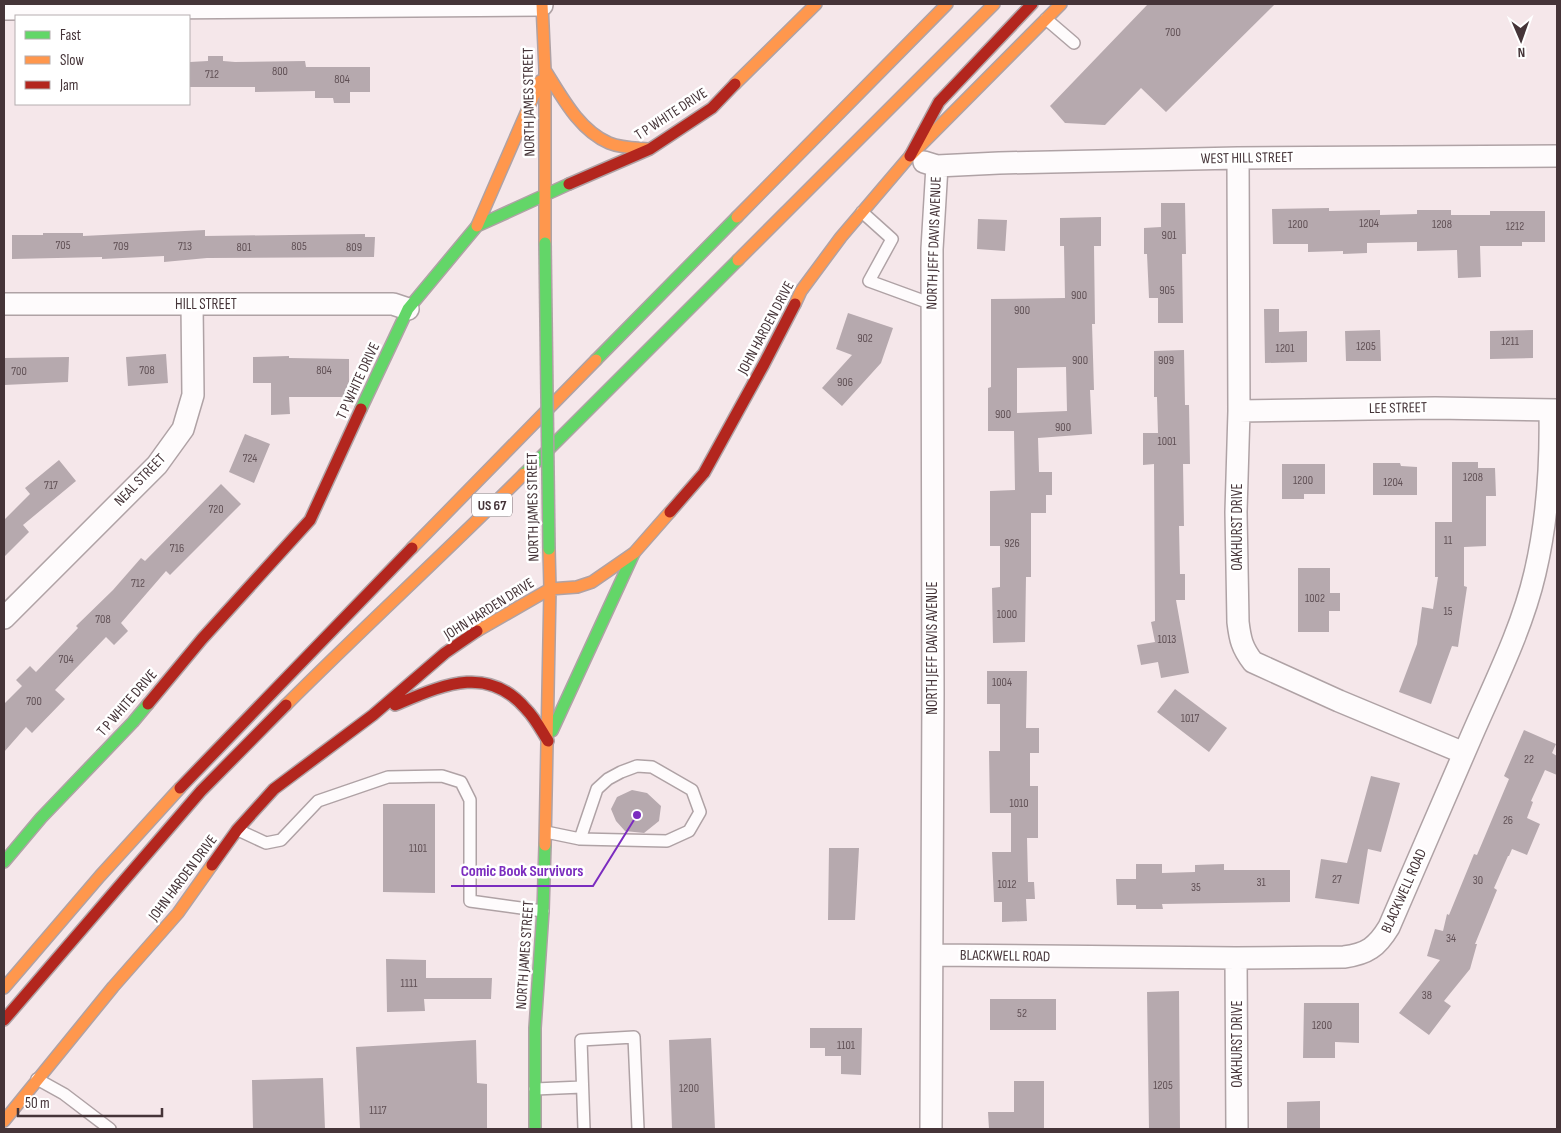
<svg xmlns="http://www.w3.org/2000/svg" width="1561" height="1133" font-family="'Sofia Sans Condensed',sans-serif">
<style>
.building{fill:#b6a9ae;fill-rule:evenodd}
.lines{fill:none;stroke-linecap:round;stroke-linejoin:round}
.lane-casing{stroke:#afa2a5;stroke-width:14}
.street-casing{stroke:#afa2a5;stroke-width:24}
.fast-casing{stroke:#afa2a5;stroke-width:14}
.slow-casing{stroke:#afa2a5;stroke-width:14}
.jam-casing{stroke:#afa2a5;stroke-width:14}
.lane{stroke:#fefbfc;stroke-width:11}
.street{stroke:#fefbfc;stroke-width:21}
.fast{stroke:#63d668;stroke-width:11}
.slow{stroke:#ff974d;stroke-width:11}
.jam{stroke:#b3261e;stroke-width:11}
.fast-bridge-casing{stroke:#afa2a5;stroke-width:14;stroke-linecap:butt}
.fast-bridge{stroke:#63d668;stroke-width:11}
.labels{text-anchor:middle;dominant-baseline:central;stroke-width:5;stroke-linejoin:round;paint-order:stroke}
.number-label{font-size:12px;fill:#615156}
.shield{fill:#fff;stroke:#7d7174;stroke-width:1}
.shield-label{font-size:14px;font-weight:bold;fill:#453438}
.street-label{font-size:15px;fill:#453438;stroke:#fff}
.leader{fill:none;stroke:#7b2cbf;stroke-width:2}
.callout-dot{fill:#7b2cbf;stroke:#fff;stroke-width:2}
.callout-label{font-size:16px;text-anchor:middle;font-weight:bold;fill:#7b2cbf;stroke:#fff;stroke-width:5;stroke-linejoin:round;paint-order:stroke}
</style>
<rect width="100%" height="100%" fill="#f5e7ea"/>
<path class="building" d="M1148 4H1275L1166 112 1141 88 1105 125 1065 123 1050 106Z
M208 56H223V61L235 62 305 61 306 67H370V92H350V103H334L333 98H315V91L255 92V87H190V62L208 61Z
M1161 203H1185L1186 254H1182L1183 323H1158V298H1149L1147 254H1144V228L1161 227Z
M1329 208V211L1380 210V215L1417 214V210H1451V215H1490V211H1545V242H1522V246H1480L1481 277 1458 278 1457 250 1417 251V242L1367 243V253L1343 254V251L1308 252V244H1273L1272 209Z
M1101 217V246H1094L1095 324H1092L1094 390H1090L1092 434 1038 438 1039 472H1052V495H1046V513H1031V577H1026L1025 642 993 643 992 588 1000 587V546H990V491L1015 490 1014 431H988V388L991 387V299L1065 298 1064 246H1060V218ZM1066 367 1067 411 1017 413V368Z
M978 219 1007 220 1005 251 977 249Z
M205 230V236L365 234V237H375L374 257 207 258 164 262V256L102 259V257L12 259V235H43V233H83V236Z
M1264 309H1279V332L1307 331V362L1265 363Z
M848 313 893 328 881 363 842 406 822 388 852 355 836 349Z
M1380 330 1381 361H1346L1345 331Z
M1533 330V358L1490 359V331Z
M1184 350 1185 405H1189L1190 464H1183L1184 526H1179L1180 574H1185V600H1176L1189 673 1161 678 1158 662 1141 665 1137 645 1155 642 1151 622 1155 621 1154 464 1143 465V433H1158L1157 397H1154V351Z
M166 354 168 383 128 386 126 357Z
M289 356V358L349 359V397H289L290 414 271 415V383H253V357Z
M69 357 68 382 4 385V358Z
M245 434 270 444 254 483 229 472Z
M59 460 76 481 23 525 29 532 4 557V520L30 494 25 488Z
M1452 462H1478V468H1495L1496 496H1486V546L1464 547V586L1467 587 1458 647 1452 646 1431 704 1399 692 1417 644 1422 607 1433 609 1438 577H1435V522H1452Z
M1373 463H1400L1401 466 1417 467V495H1373Z
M1282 464H1325V494H1304V499H1282Z
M221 484 241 504 170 575 166 571 121 623 128 631 114 645 106 637 55 690 65 699 32 733 26 727 4 752V704L22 686 16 680 30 666 36 672 78 628 76 626 113 590 141 558 145 561Z
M1298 568H1330V593H1340V611H1329V632H1298Z
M987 671H1027L1026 728H1039V753H1030V786H1038V838H1027L1028 882H1034L1035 899H1026L1027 921 1002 922V902H994L992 852H1011V813H990L989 751H1000V704H987Z
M1175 689 1227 728 1209 752 1157 712Z
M1524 730 1556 744 1552 753 1557 756V775L1545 770 1531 801 1533 802 1527 818 1540 824 1527 855 1512 849 1509 856H1508L1494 888 1497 890 1475 944H1477L1470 969 1444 1001 1451 1006 1429 1035 1399 1013 1440 960 1427 956 1435 929 1443 931 1447 914 1449 915 1474 854 1477 855 1509 779 1504 776Z
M1371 776 1400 783 1381 852 1368 849 1359 904 1315 898 1321 859 1347 863Z
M632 790 647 793 661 806 659 821 644 833 625 831 616 821 611 809 617 797Z
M383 804H435V893L383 892Z
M829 848H859L855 920H828Z
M1136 864H1162V873L1195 872V865L1224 864V870H1290V902L1162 904 1163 909H1136V905H1117L1116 879H1136Z
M386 959 426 960V978H492L491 999H424L425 1011 387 1012Z
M1179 991 1180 1129H1149L1147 992Z
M990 999H1056V1030H990Z
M1304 1003H1359V1043L1335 1042V1058H1303Z
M810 1028H862L861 1075 841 1074V1056H825V1048H810Z
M711 1038 715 1129H672L669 1040Z
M476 1040 477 1083 487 1084V1129H360L356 1047Z
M323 1078 325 1129H253L252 1080Z
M1014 1081H1044V1129H989L988 1112H1014Z
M1320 1101V1129H1287V1102Z"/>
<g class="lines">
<g class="lane-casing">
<path id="lane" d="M1046 19 1074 43
M862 212 892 239 869 281 932 304
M238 830 266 843 281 840 318 801 388 777 442 776 461 782 470 800V901L543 911
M546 832 580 839 667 841 689 831 700 812 692 790 652 767 637 766 621 772 608 779 597 789 580 839
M37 1079 64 1094 110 1129
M535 1089 582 1087
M584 1129 581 1040 634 1037 638 1129"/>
</g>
<g class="street-casing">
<path id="street" d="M4 9 542 5
M1238 158 1239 411 1236 512 1238 622C1240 639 1242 648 1253 662L1339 701 1464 753
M924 162 937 166 999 163 1238 158 1557 156
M4 304H393L408 309
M1239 411 1435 408 1557 410
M4 618 157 465 183 429 193 395 192 304
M932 955 1236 958 1344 957C1367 954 1377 947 1389 927 1417 863 1444 799 1472 735 1495 682 1522 629 1535 573 1547 522 1551 463 1550 411
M1236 958 1237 1129
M931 1129 933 693 932 249 937 166"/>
</g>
<g class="fast-casing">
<path id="fast" d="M596 360 737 217
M361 409 408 309 477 226 569 184
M524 474 738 260
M552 731 634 553
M4 862 41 818 133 722 148 704
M535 1129V1028L543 911 545 845"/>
</g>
<g class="slow-casing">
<path id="slow" d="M542 4 545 70V243
M545 70C562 97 579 130 609 143 621 148 635 148 648 149
M735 84 816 4
M737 217 947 4
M477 226 540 81
M738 260 994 4
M795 304 801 291 841 237 910 156 1061 4
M412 548 596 360
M477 631 550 589 577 587 592 582 634 553 670 512
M286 705C364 627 446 552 524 474
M545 845 550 589 549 549
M4 988 100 876 180 788
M4 1121 113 987 178 913 212 865"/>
</g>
<g class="jam-casing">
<path id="jam" d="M910 156 939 102 1032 4
M569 184 650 149 712 108 735 84
M670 512 704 473 764 364 795 304
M148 704 202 639 310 520 361 409
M395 705C441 686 487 663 526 709 535 718 541 730 548 741
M180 788 412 548
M212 865 237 830 274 789 373 715 445 653 477 631
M4 1020 201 791 286 705"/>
</g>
<use href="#lane" class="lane"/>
<use href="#street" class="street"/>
<use href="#fast" class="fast"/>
<use href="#slow" class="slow"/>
<use href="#jam" class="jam"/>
<g class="fast-bridge-casing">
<path id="fast-bridge" d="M545 243 549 549"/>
</g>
<use href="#fast-bridge" class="fast-bridge"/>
</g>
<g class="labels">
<g class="number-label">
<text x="1173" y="32">700</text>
<text x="280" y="71">800</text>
<text x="212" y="74">712</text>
<text x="342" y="79">804</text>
<text x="1369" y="223">1204</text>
<text x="1298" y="224">1200</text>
<text x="1442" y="224">1208</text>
<text x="1515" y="226">1212</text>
<text x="1169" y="235">901</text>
<text x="63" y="245">705</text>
<text x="121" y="246">709</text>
<text x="185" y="246">713</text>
<text x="299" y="246">805</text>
<text x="244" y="247">801</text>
<text x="354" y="247">809</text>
<text x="1167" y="290">905</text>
<text x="1079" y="295">900</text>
<text x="1022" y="310">900</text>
<text x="865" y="338">902</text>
<text x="1510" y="341">1211</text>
<text x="1366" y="346">1205</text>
<text x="1285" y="348">1201</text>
<text x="1080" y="360">900</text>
<text x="1166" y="360">909</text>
<text x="147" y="370">708</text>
<text x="324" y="370">804</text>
<text x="19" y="371">700</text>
<text x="845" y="382">906</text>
<text x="1003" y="414">900</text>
<text x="1063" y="427">900</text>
<text x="1167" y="441">1001</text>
<text x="250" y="458">724</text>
<text x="1473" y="477">1208</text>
<text x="1303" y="480">1200</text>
<text x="1393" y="482">1204</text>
<text x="51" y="485">717</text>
<text x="216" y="509">720</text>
<text x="1448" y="540">11</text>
<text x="1012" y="543">926</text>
<text x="177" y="548">716</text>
<text x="138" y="583">712</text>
<text x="1315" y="598">1002</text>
<text x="1448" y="611">15</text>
<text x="1007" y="614">1000</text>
<text x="103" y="619">708</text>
<text x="1167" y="639">1013</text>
<text x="66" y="659">704</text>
<text x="1002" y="682">1004</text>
<text x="34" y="701">700</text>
<text x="1190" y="718">1017</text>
<text x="1529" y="759">22</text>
<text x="1019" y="803">1010</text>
<text x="1508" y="820">26</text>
<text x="418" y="848">1101</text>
<text x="1337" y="879">27</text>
<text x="1478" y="880">30</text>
<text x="1261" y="882">31</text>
<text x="1007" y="884">1012</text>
<text x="1196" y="887">35</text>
<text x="1451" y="938">34</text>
<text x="409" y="983">1111</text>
<text x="1427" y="995">38</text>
<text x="1022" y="1013">52</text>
<text x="1322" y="1025">1200</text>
<text x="846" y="1045">1101</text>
<text x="1163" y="1085">1205</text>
<text x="689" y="1088">1200</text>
<text x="378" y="1110">1117</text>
</g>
<rect class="shield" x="472" y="493.5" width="40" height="23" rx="4"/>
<g class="shield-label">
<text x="492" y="505">US 67</text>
</g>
<g class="street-label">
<text transform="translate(529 102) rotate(-91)">NORTH JAMES STREET</text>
<text transform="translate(671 114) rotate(-33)">T P WHITE DRIVE</text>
<text transform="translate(1247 158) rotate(-1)">WEST HILL STREET</text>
<text transform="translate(934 243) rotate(-88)">NORTH JEFF DAVIS AVENUE</text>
<text x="206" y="304">HILL STREET</text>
<text transform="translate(766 328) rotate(-62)">JOHN HARDEN DRIVE</text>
<text transform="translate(358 381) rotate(-65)">T P WHITE DRIVE</text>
<text transform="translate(1398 408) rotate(-1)">LEE STREET</text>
<text transform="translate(140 480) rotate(-46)">NEAL STREET</text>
<text transform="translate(533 507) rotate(-91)">NORTH JAMES STREET</text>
<text transform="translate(1237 527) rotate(-90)">OAKHURST DRIVE</text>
<text transform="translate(489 609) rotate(-32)">JOHN HARDEN DRIVE</text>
<text transform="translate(932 648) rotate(-90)">NORTH JEFF DAVIS AVENUE</text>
<text transform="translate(127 703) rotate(-49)">T P WHITE DRIVE</text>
<text transform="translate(183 878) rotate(-53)">JOHN HARDEN DRIVE</text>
<text transform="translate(1404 891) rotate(-66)">BLACKWELL ROAD</text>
<text transform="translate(525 955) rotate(-86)">NORTH JAMES STREET</text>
<text transform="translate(1005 956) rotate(1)">BLACKWELL ROAD</text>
<text transform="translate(1237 1044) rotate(-90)">OAKHURST DRIVE</text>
</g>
</g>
<path class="leader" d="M637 815L593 886H451"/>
<circle class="callout-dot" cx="637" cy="815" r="5"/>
<g class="callout-label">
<text x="522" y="876">Comic Book Survivors</text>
</g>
<rect width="1561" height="1133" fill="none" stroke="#453438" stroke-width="10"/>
<rect x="15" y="15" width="175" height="90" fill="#ffffff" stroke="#b5aeaf"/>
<rect x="25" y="31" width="25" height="8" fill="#63d668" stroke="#b5aeaf"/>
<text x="60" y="40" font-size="15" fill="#453438">Fast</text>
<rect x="25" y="56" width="25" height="8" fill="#ff974d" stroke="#b5aeaf"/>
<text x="60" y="65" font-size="15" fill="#453438">Slow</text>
<rect x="25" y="81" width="25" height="8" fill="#b3261e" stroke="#b5aeaf"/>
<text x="60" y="90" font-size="15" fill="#453438">Jam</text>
<g transform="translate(1521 40) rotate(178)" stroke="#ffffff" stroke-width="4" paint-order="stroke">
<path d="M0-4L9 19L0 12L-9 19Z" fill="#453438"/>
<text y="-8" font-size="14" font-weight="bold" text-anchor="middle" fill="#453438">N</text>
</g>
<path d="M18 1108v8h144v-8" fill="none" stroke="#453438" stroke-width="2.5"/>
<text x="25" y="1108" font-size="15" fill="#453438" stroke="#ffffff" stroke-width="4" paint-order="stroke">50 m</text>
</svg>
